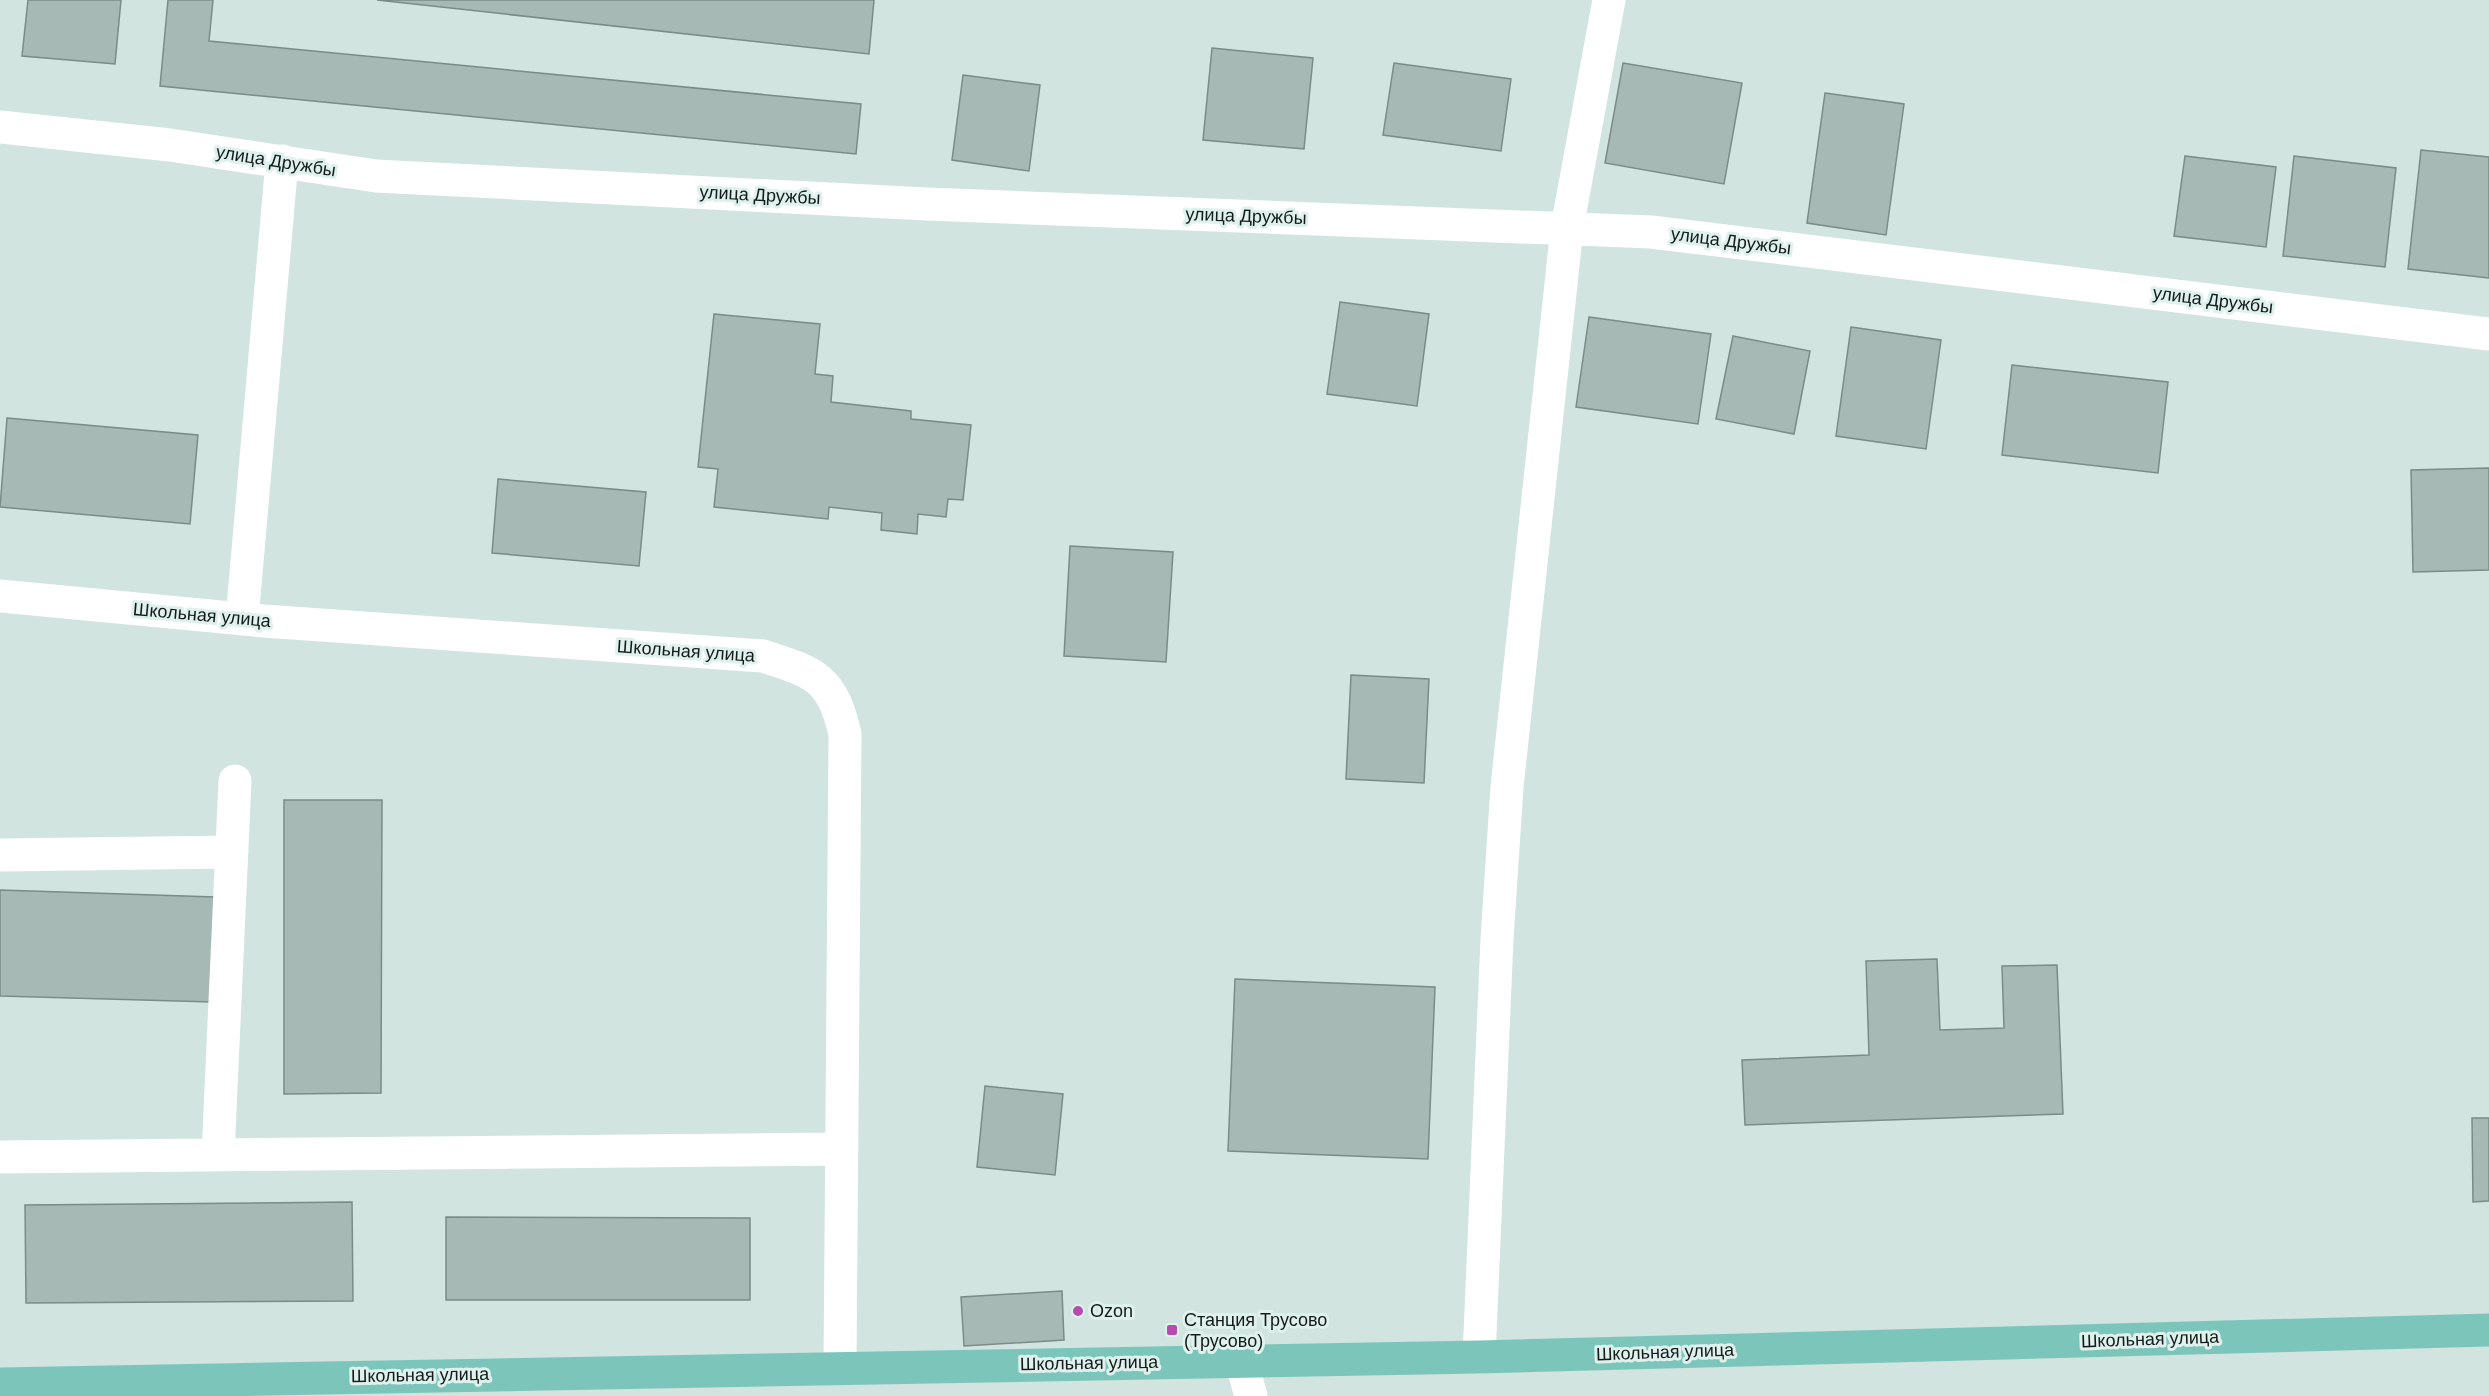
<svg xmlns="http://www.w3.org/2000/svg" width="2489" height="1396" font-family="Helvetica,sans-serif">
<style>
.building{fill:#a7b9b5;stroke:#7b8c88;stroke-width:1.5}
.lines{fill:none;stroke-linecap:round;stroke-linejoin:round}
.minor{stroke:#fff;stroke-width:33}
.major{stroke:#7cc5bb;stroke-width:33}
.poi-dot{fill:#b64cad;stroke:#def1ed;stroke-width:2}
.labels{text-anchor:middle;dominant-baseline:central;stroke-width:6;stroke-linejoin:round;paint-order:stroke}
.street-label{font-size:18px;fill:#151b1a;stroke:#def1ed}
.poi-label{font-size:18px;fill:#151b1a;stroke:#def1ed;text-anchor:start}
</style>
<rect width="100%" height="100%" fill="#d1e4e0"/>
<path class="building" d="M28 0H121L115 64 22 56Z
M168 0H213L209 41 861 104 856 154 160 86Z
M377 0H874L869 54Z
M1212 48 1313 58 1304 149 1203 140Z
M1394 63 1511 79 1501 151 1383 135Z
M1623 63 1742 83 1724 184 1605 163Z
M963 75 1040 85 1029 171 952 160Z
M1825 93 1904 104 1886 235 1807 223Z
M2421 150 2489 157V278L2408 269Z
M2185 156 2276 167 2266 247 2174 236Z
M2294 156 2396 168 2385 267 2283 256Z
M1340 302 1429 314 1417 406 1327 394Z
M714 314 820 324 815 374 833 376 831 402 911 411V419L971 425 963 500 948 499 946 517 918 514 917 534 881 530 882 513 829 507 828 519 714 507 718 469 698 467Z
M1589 317 1711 334 1698 424 1576 407Z
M1851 327 1941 340 1926 449 1836 436Z
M1733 336 1810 351 1794 434 1716 419Z
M2012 365 2168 382 2158 473 2002 455Z
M7 418 198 435 190 524 0 507Z
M2489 468V570L2413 572 2411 470Z
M498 479 646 492 639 566 492 553Z
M1070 546 1173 552 1166 662 1064 656Z
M1351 675 1429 679 1424 783 1346 779Z
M284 800H382L381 1093 284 1094Z
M0 890 215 897 212 1002 0 996Z
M1937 959 1940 1030 2004 1028 2002 966 2057 965 2063 1114 1745 1125 1742 1060 1869 1055 1866 961Z
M1235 979 1435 987 1428 1159 1228 1151Z
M985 1086 1063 1094 1055 1175 977 1167Z
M2472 1118H2489V1201L2473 1202Z
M352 1202 353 1301 26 1303 25 1205Z
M446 1217 750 1218V1300H446Z
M1062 1291 1064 1340 964 1346 961 1297Z"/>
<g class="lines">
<path class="minor" d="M0 127 170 145 376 176 927 204 1651 232 2489 334
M0 596 264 621 763 656C816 673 832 678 845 734L840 1367
M242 619 282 161
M0 855 232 852
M218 1155 235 781
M0 1157 842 1149
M1479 1357 1497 939 1507 787 1567 228 1609 0
M1241 1360 1251 1396"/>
<path class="major" d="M0 1384 1479 1357 2489 1330"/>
</g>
<g class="poi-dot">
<circle cx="1078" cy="1311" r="6"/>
<rect x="1166" y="1324" width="12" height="12" rx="3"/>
</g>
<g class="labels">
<g class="street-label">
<text transform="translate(276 161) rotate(9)">улица Дружбы</text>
<text transform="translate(760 195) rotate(3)">улица Дружбы</text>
<text transform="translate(1246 216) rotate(2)">улица Дружбы</text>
<text transform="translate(1731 241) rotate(7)">улица Дружбы</text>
<text transform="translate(2213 300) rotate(7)">улица Дружбы</text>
<text transform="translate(202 615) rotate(5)">Школьная улица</text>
<text transform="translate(686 651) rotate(4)">Школьная улица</text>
<text transform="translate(2150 1339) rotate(-2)">Школьная улица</text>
<text transform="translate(1665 1352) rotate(-2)">Школьная улица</text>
<text transform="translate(1089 1363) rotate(-1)">Школьная улица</text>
<text transform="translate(420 1375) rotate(-1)">Школьная улица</text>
</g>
<g class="poi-label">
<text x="1090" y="1311">Ozon</text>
<text x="1184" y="1320">Станция Трусово<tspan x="1184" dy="21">(Трусово)</tspan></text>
</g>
</g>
</svg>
